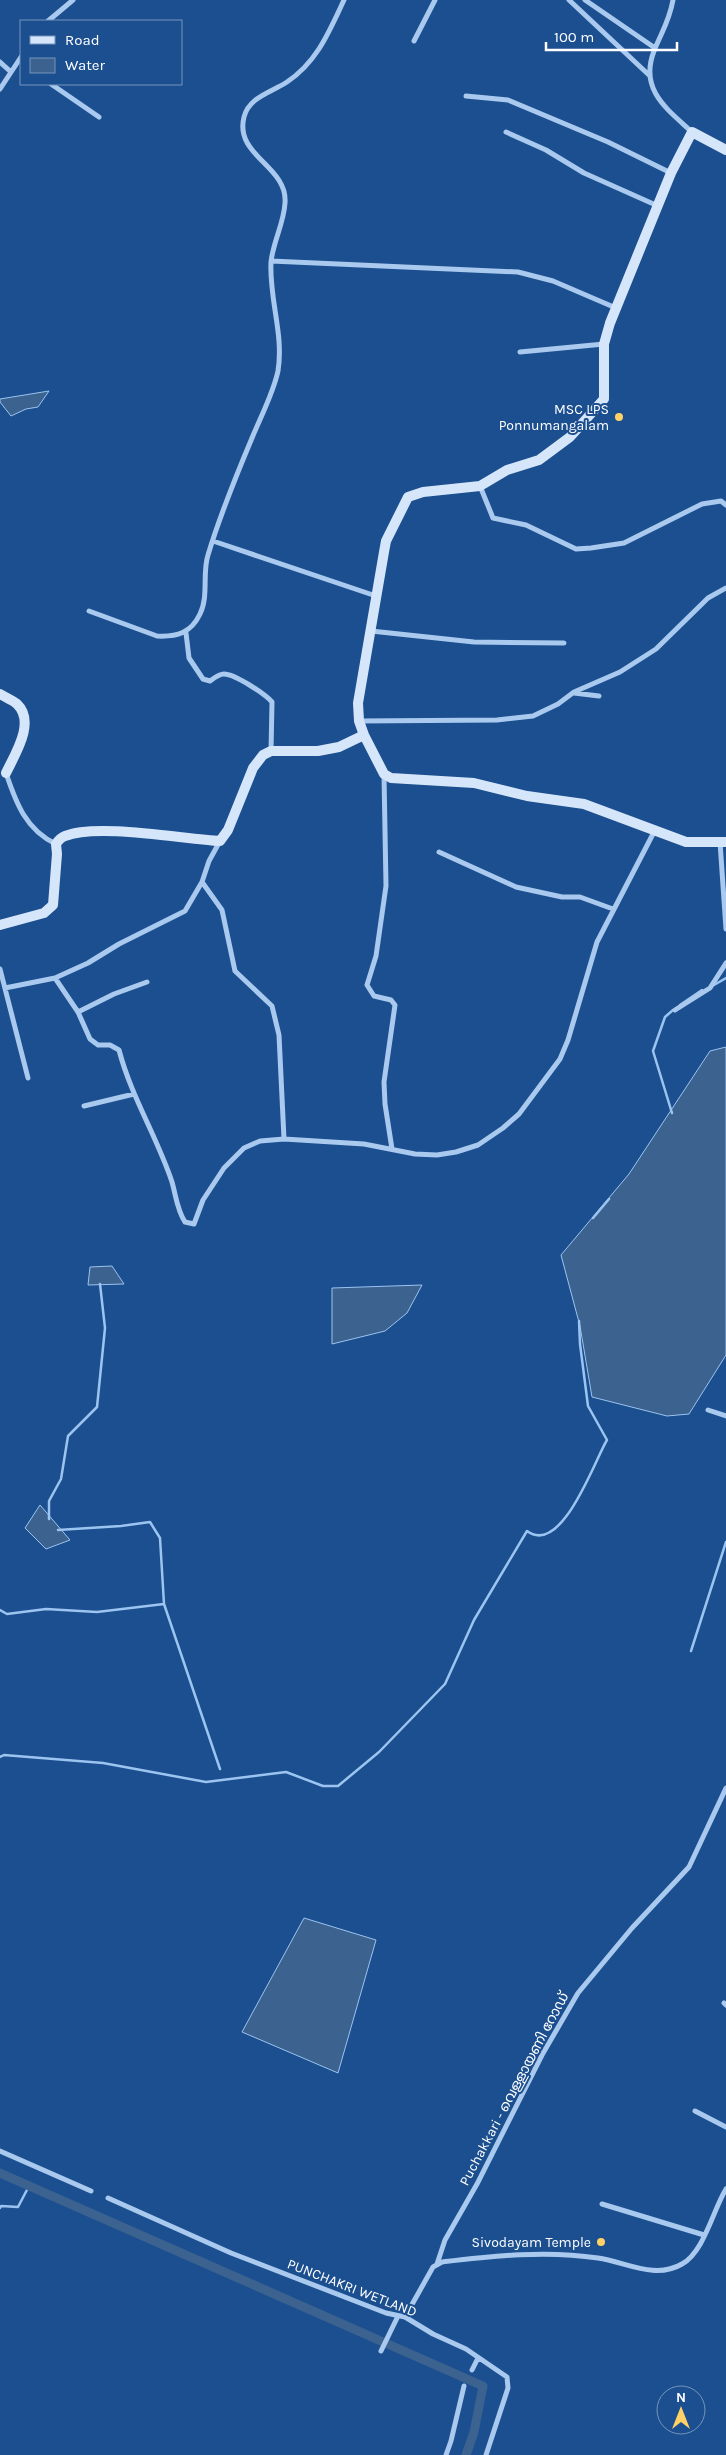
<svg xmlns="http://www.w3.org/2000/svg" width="726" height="2455" font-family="Karla,'Noto Sans Malayalam',sans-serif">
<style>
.water{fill:#3c6290;stroke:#9cc4f0}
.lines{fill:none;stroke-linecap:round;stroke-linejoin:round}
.stream{stroke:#9cc4f0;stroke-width:2.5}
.canal{stroke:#3c6290;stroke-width:9}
.street{stroke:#a9c9ee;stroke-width:5}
.secondary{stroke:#d6e6fa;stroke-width:10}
.poi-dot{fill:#ffd166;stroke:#1b4f8f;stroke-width:2}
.labels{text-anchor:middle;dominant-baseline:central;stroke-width:4;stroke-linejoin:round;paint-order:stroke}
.poi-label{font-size:14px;fill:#fff;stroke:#1b4f8f;text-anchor:end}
.street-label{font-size:14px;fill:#fff;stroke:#1b4f8f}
</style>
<rect width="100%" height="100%" fill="#1b4f8f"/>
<path class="water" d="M49 391 38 407 26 409 11 416 0 402V399Z
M726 1047V1355L689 1414 667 1416 592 1397 580 1326 561 1255 629 1174 710 1051Z
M112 1266 124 1284 88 1285 90 1267Z
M422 1285 407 1313 385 1331 332 1344V1288Z
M40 1505 70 1540 46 1549 25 1528Z
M304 1918 376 1940 338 2073 242 2032Z"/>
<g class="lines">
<path class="stream" d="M714 985 726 978
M680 1005 702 990
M672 1113 653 1051 665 1017 673 1010
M593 1218 609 1199
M49 1519V1501L61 1479 68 1436 97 1407 105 1328 100 1284
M58 1530 121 1526 150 1522 160 1538 164 1604
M0 1610 7 1614 46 1609 97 1612 164 1604 220 1769
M691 1651 726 1542
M0 1757 4 1755 103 1763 206 1782 286 1772 323 1786H338L379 1752 445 1684 474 1620 527 1531C562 1557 595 1459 607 1440L588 1406 580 1344 579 1321
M0 2208 1 2206 18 2207 29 2186"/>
<path class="canal" d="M0 2173 483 2386 474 2432 466 2455"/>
<path class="street" d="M569 0 650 76
M585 0 655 48
M673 0C669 22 662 31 654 51 639 90 667 109 692 132
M48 21 73 0
M414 41 435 0
M0 62 11 72
M51 84 99 117
M0 89 21 57
M466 96 508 100 608 142 671 173
M506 132 546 150 584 173 658 206
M271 261 518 272 553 281 616 308
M520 352 604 344
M480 486 493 518 526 525 576 549 591 548 624 543 702 504 721 501 726 505
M213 541 376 596
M89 611 157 636C177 637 191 633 200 614 209 596 202 573 208 555 220 515 236 476 252 438 261 416 273 394 278 371 284 334 269 299 271 262 273 242 284 223 285 203 288 166 234 156 244 117 249 97 272 92 287 82 317 62 329 32 344 0
M371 631 474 642 564 643
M186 633 189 658 203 679 210 681C214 678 219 674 224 674 235 674 265 694 272 702L271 751
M574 693 599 696
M359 721 497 720 533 716 558 704 574 692 620 672 656 649 708 598 726 588
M6 773C16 803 26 830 56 844
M384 775 386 886 376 956 367 985 374 996 391 1000 395 1005 384 1082 385 1104 392 1149
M720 842 726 929
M439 852 516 887 562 897H580L613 909
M202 882 222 910 235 971 272 1006 279 1035 284 1139
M0 969 28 1078
M55 978 78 1012 90 1039 98 1045H110L119 1050C131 1096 157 1137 172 1182 176 1196 177 1210 185 1222L194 1224 203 1200 224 1168 244 1148 260 1141 284 1139 364 1144 415 1154 437 1155 456 1152 478 1145 503 1128 519 1114 560 1059 568 1040 597 942 654 832
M5 988 55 978 88 963 119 944 185 911 202 882 209 861 220 841
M675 1010 710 988 726 963
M78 1012 114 994 147 982
M84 1106 134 1094
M708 1410 726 1416
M724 2003 726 2005
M695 2111 726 2127
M0 2151 91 2191
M108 2198 231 2253 386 2313 405 2317 433 2334 466 2349 507 2377 508 2388 486 2455
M602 2204 704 2235
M437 2264 445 2240 477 2184 542 2055 578 1993 632 1928 689 1867 726 1788
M405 2317 433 2267 442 2262C494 2256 545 2250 598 2258 626 2262 655 2280 682 2264 704 2252 713 2210 726 2189
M381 2351 398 2316
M472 2370 478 2358
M446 2455 451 2441 464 2386"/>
<path class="secondary" d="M0 694C5 697 12 700 17 704 36 722 15 754 6 773
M364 735 384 774 391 778 474 783 527 796 584 804 686 842H726
M0 925 44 913 53 905 57 854 56 844C58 841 62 837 65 836 97 823 183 839 220 841L228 830 253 768 263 755 271 751H318L339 747 364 735 359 721 358 703 384 552 386 541 408 497 423 492 480 486 507 470 539 460 570 437 604 399V344L610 323 671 173 692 132 726 150"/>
</g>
<g class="poi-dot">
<circle cx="619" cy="417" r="5"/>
<circle cx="601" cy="2242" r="5"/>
</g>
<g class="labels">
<g class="poi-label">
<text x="609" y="409">MSC LPS<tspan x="609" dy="16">Ponnumangalam</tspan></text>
<text x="591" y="2242">Sivodayam Temple</text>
</g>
<g class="street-label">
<text transform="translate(514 2089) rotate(-62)">Puchakkari - വെള്ളായണി റോഡ്</text>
<text transform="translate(352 2288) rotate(21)">PUNCHAKRI WETLAND</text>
</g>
</g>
<rect x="20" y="20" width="162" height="65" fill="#1b4f8f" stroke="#7695bc"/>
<rect x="30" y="36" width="25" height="8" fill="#d6e6fa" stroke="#7695bc"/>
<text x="65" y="45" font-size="15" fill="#ffffff">Road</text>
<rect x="30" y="58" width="25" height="15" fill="#3c6290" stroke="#7695bc"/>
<text x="65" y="70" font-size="15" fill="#ffffff">Water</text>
<g transform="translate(681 2410)"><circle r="24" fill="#1b4f8f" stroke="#7695bc"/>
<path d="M0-4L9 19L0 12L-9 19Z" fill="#ffd166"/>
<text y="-8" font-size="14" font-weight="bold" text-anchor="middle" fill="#ffffff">N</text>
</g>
<path d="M546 42v8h131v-8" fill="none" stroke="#ffffff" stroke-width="2.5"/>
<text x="554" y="42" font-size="15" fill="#ffffff" stroke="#1b4f8f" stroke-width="4" paint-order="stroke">100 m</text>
</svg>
